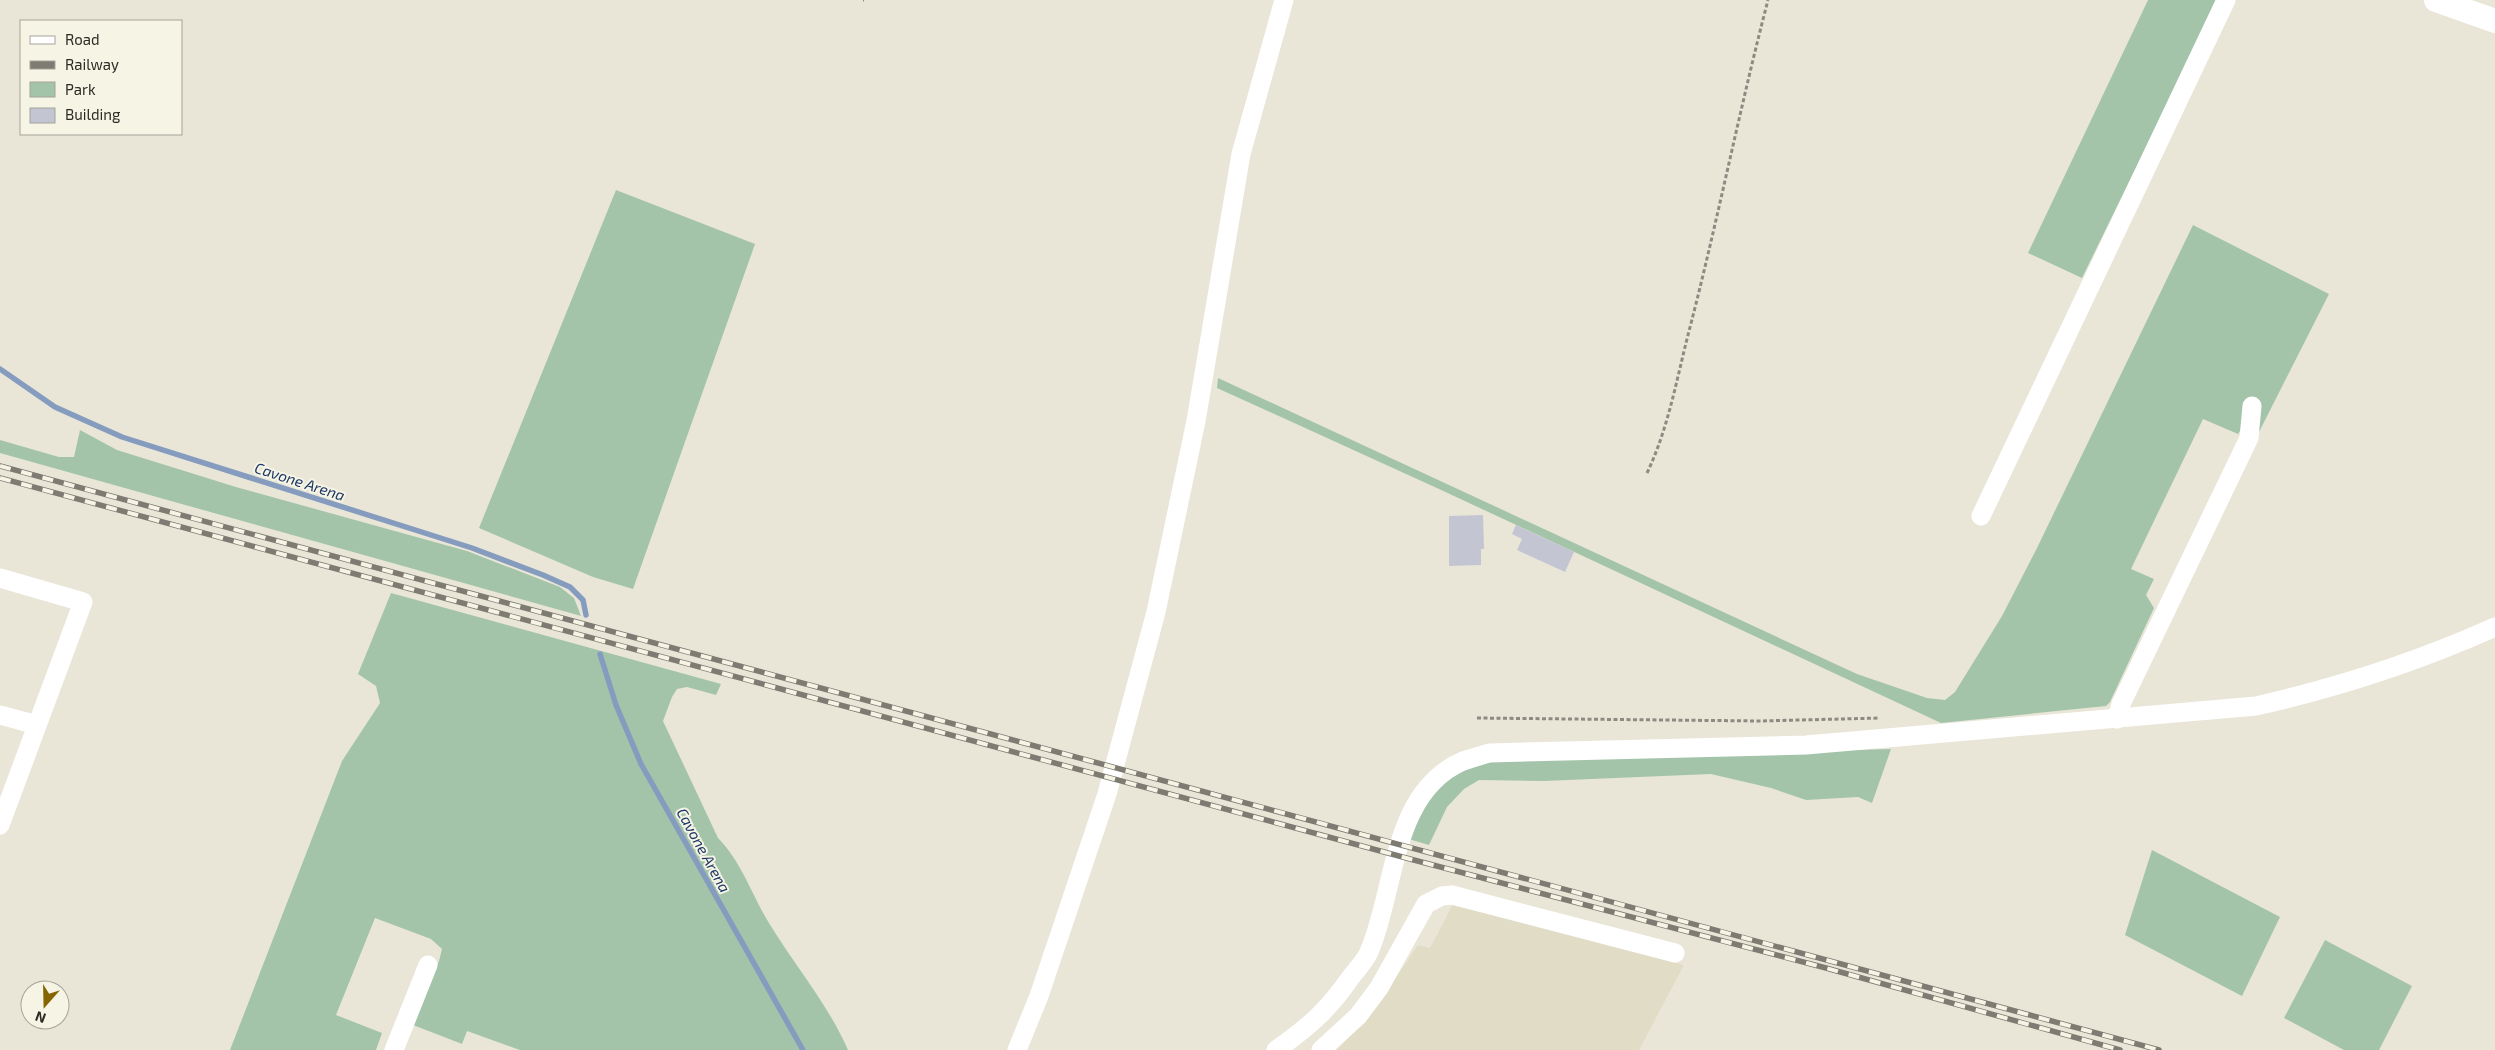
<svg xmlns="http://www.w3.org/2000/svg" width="2495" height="1050" font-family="'Exo 2',sans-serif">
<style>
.built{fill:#e0dcc6}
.green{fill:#a4c4aa}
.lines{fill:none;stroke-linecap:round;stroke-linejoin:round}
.stream{stroke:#859cbf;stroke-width:5.5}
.building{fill:#c3c5d3}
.path{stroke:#8d8b81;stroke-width:3;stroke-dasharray:4 2.5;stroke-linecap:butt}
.minor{stroke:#fff;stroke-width:19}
.tertiary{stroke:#fff;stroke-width:24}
.rail-casing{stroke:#7d7b72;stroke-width:5.5}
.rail{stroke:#f6f4e5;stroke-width:4;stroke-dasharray:11;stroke-linecap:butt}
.labels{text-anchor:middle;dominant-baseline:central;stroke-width:4;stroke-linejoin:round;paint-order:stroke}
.water-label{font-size:15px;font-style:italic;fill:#1a3665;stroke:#f6f4e5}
</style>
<rect width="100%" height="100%" fill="#e9e6d8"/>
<path class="built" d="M1453 904 1684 965 1639 1050H1337L1375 1009 1418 945 1430 948Z"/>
<path class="green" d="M2148 0H2218L2082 278 2028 253Z
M616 190 755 244 633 589 593 577 479 528Z
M2193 225 2329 294 2258 434 2242 428 2238 434 2203 419 2131 569 2154 579 2146 595 2154 608 2110 702 2106 706 1941 723 1439 489 1217 388 1218 378 1857 674 1927 698 1945 700 1955 692 2002 616 2037 548Z
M80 430 117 450 236 487 467 551 560 587 574 598 581 616 0 453V440L59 457H74Z
M391 593 721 684 716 695 687 687 677 689 672 697 663 721 718 838C741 861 752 895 769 923 795 966 828 1004 848 1050H520L467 1031 462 1044 413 1025 439 961 442 949 431 939 375 918 336 1015 382 1033 376 1050H230L342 761 380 703 376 686 358 674Z
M1891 749 1872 803 1858 797 1806 800 1771 788 1711 774 1544 781 1479 780 1464 789 1447 807 1429 845 1405 838 1436 787 1464 769 1493 760Z
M2152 850 2280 917 2242 996 2125 935Z
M2325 940 2412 986 2379 1050H2344L2284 1018Z"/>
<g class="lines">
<path class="stream" d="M0 369 55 407 122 437 472 548 543 575 570 587 583 600 586 615
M600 654 616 705 641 764 803 1050"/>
</g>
<path class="building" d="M1483 515 1484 549H1481V565L1449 566V516Z
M1516 525 1574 552 1565 572 1517 550 1522 539 1512 534Z"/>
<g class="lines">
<path class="path" d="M863 0H864
M1647 473C1668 429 1676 382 1688 335 1717 224 1739 111 1768 0
M1477 718 1760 721 1880 718"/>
<path class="minor" d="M1981 516 2226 0
M0 578 83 602 0 825
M0 715 37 725
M2117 719 2121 704 2249 438 2252 406
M394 1050 428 965
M1017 1050 1039 996 1107 794 1156 612 1196 421 1241 154 1284 0
M1276 1050C1309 1027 1328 1010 1351 977 1357 969 1365 961 1369 952 1396 890 1391 792 1463 761 1471 758 1480 756 1489 753L1806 745 2256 706C2340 687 2417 662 2495 627
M1321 1050 1358 1016 1379 988 1426 904 1442 896 1452 895 1675 953"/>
<path class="tertiary" d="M2436 0 2495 21"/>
<g class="rail-casing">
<path id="rail" d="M0 466 2159 1050
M0 478 1410 859 1826 968 2120 1050"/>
</g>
<use href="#rail" class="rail"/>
</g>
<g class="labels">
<g class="water-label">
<text transform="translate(300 481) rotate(18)">Cavone Arena</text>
<text transform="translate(704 850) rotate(61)">Cavone Arena</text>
</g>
</g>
<rect x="20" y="20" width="162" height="115" fill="#f6f4e5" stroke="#a5a398"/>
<rect x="30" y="36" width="25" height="8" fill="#ffffff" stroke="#a5a398"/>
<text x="65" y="45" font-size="15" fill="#2b2a24">Road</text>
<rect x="30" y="61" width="25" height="8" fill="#7d7b72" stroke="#a5a398"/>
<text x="65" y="70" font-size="15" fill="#2b2a24">Railway</text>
<rect x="30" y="82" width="25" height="15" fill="#a4c4aa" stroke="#a5a398"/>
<text x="65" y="95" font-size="15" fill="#2b2a24">Park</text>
<rect x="30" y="108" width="25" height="15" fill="#c3c5d3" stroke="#a5a398"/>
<text x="65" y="120" font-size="15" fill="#2b2a24">Building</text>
<g transform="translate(45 1005) rotate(200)"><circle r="24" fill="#f6f4e5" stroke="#a5a398"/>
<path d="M0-4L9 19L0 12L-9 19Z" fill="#866500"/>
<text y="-8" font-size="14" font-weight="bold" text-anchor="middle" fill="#2b2a24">N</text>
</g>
</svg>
